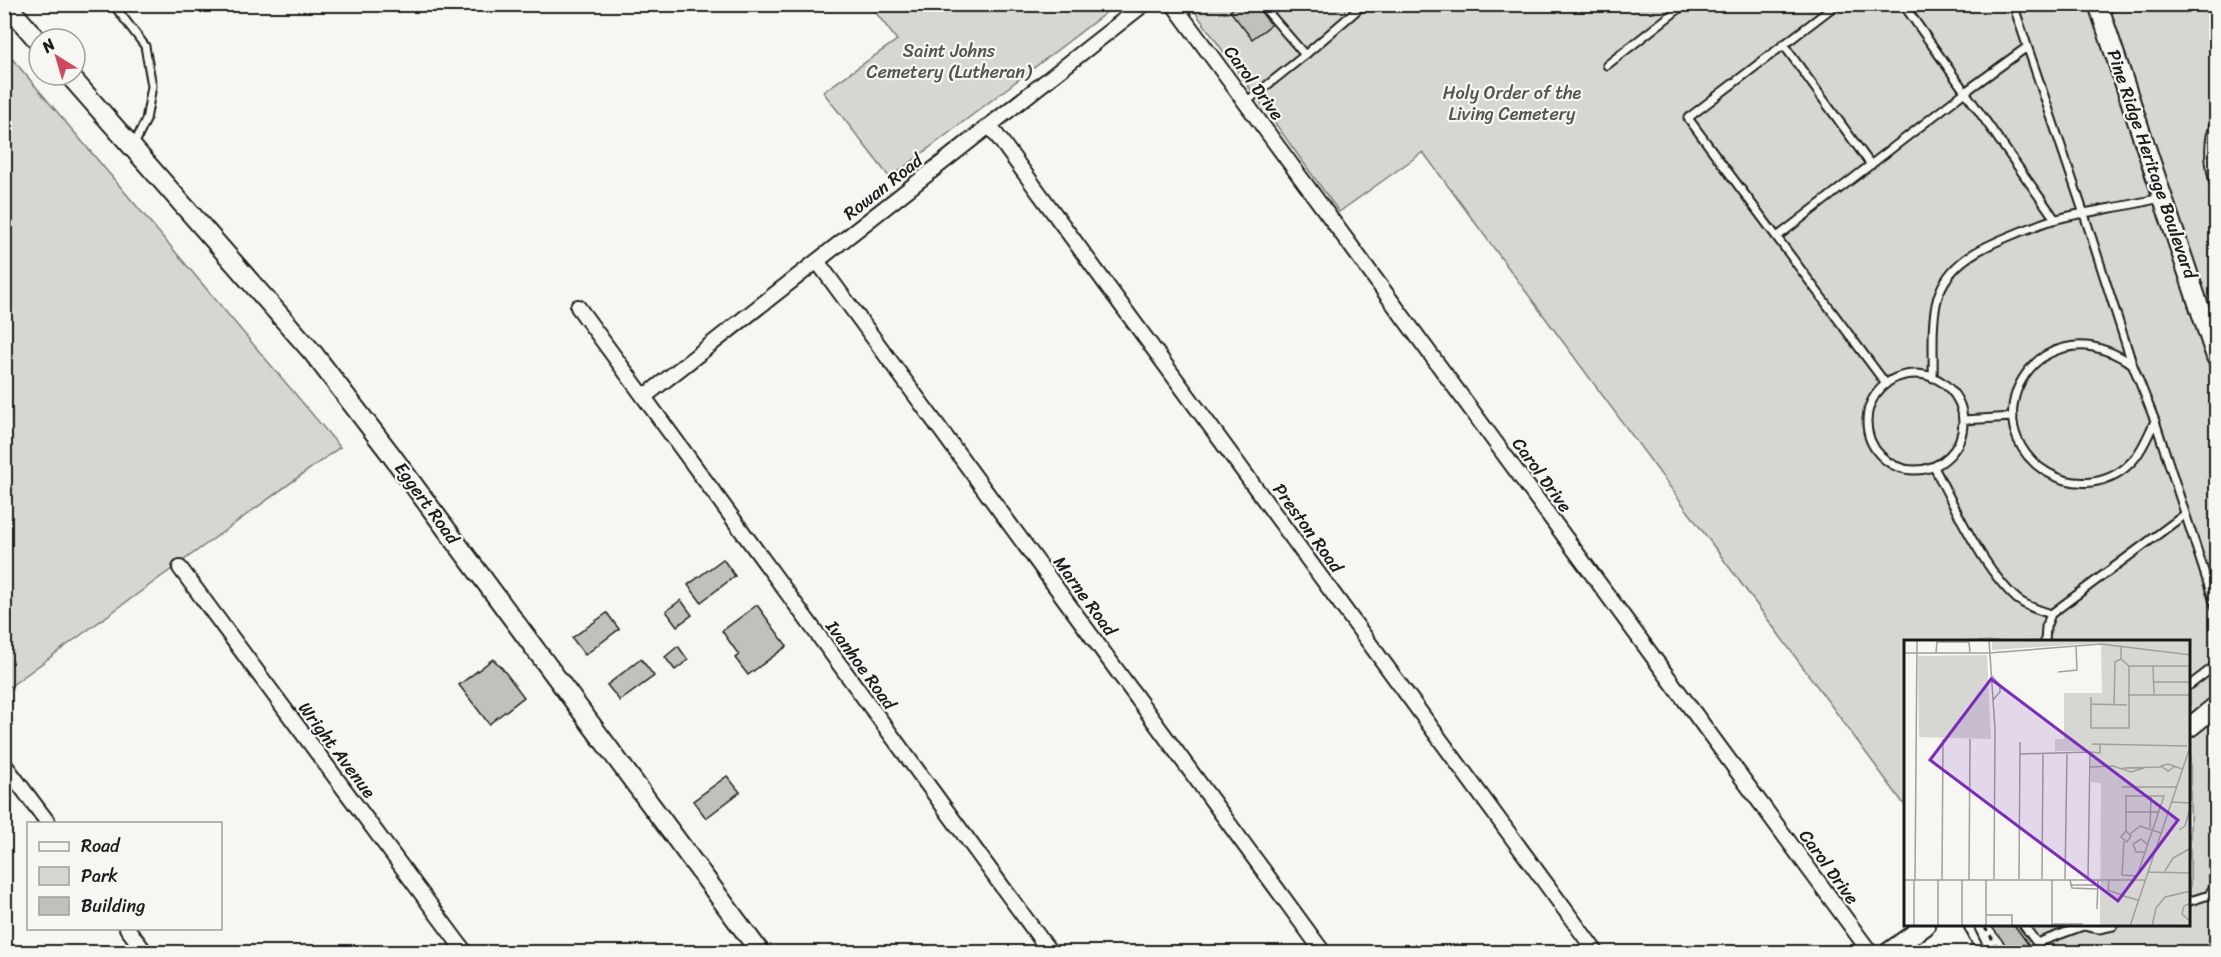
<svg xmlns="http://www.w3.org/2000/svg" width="2221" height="957" font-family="Sriracha,sans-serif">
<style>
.green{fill:#d6d6d2;stroke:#797977;stroke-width:1.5}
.building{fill:#c0c0bd;stroke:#1c1c1c;stroke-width:1.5}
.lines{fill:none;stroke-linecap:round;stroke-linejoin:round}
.service-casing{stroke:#1c1c1c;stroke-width:11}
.minor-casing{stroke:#1c1c1c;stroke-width:18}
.tertiary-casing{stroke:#1c1c1c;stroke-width:22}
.path{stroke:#1c1c1c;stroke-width:3;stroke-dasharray:4.5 4.5;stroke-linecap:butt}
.service{stroke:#f6f6f2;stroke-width:7}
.minor{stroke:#f6f6f2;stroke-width:14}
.tertiary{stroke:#f6f6f2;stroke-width:18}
.labels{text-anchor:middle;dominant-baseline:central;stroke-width:4.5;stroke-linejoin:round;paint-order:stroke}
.park-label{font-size:18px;fill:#545453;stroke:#f6f6f2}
.street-label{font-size:18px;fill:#1c1c1c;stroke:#f6f6f2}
.inset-road{fill:none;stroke:#9f9f9c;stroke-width:1.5}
.view{fill:#7b2cbf;fill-opacity:0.15;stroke:#7b2cbf;stroke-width:3}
.inset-edge{fill:none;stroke:#1c1c1c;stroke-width:3}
</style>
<rect width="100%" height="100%" fill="#f6f6f2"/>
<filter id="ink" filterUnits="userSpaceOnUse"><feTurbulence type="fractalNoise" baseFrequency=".0167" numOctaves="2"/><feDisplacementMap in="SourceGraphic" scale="12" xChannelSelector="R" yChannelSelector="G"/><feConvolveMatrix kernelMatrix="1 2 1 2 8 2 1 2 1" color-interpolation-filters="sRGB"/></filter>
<g filter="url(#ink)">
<path class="green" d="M870 5H1116L890 178 823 92 897 40Z
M1190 5H2216V952H2015L1995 926H2190V642H1906V807L1423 152 1339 212Z
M4 49 340 447 5 690H4Z"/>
<path class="building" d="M1239 4H1255L1271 25 1252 39 1230 11Z
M723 559 735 576 701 602 688 585Z
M681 600 692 615 677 626 666 611Z
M757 605 787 646 748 675 735 658 739 655 722 631Z
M607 613 619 629 585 655 572 638Z
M678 646 688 660 675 670 665 657Z
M493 659 502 668 524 697 489 724 459 685Z
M641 659 654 676 620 701 607 685Z
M727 776 740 792 706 818 693 801Z
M1991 926H2015L2034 952H2011Z"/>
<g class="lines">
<g class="service-casing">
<path id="service" d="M113 4 145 46 152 86 146 120 134 145
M1261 4 1305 55
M1837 4 1688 118 1886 384
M1903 4 2055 219
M2013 4 2084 214 2132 363 2155 421 2216 608
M1783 44 1871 165
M1607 65 1685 4
M1246 102 1305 55 1364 4
M2216 120C2206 142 2209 167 2216 190
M1777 237 1965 92 2027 47
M2131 363C2105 347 2080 339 2050 353 2035 360 2023 375 2017 390 1991 462 2086 516 2135 458 2144 447 2149 433 2155 421
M1867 422a48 48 0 1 1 96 0a48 48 0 1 1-96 0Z
M1933 378C1934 353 1930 315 1940 291 1954 257 1990 244 2022 231 2034 227 2045 221 2057 219 2091 210 2126 207 2160 198
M1963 420 2013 417
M1934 467C1954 506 1984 570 2017 599 2027 607 2039 610 2051 614L2046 627 2045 642
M2051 614 2184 515
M2190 685 2216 665
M2209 895 2216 882
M2190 901 2209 895 2216 898
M1968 926 1981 952
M2024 926 2037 943 2083 926
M2084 926 2099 929 2113 926"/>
</g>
<g class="minor-casing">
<path id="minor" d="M1173 4 1870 952
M990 126 1596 952
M817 261 1323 952
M578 307 1050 952
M644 397 1144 4
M180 568 465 952
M4 764 49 824
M127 928 145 952"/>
</g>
<g class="tertiary-casing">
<path id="tertiary" d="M6 4 39 42
M2098 4 2216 357
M69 75 313 353 389 452 760 952
M2190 727 2216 706
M1889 952 1925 926"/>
</g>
<path class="path" d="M1985 928 1994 941 1998 952"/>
<use href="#service" class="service"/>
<use href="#minor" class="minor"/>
<use href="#tertiary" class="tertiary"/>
</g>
</g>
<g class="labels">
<g class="park-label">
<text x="949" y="51">Saint Johns<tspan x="949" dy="21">Cemetery (Lutheran)</tspan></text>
<text x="1512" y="93">Holy Order of the<tspan x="1512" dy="21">Living Cemetery</tspan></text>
</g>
<g class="street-label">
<text transform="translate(1254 83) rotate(54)">Carol Drive</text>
<text transform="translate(2152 164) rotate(71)">Pine Ridge Heritage Boulevard</text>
<text transform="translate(883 187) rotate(-38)">Rowan Road</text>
<text transform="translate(1542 475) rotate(54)">Carol Drive</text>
<text transform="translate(427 503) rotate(54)">Eggert Road</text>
<text transform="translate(1308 528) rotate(54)">Preston Road</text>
<text transform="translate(1085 596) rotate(54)">Marne Road</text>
<text transform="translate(861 665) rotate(54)">Ivanhoe Road</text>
<text transform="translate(337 750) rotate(53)">Wright Avenue</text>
<text transform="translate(1829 867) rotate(54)">Carol Drive</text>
</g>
</g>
<g transform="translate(1904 640)">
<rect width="286" height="286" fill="#f6f6f2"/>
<path d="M88 0H286V286H196L197 143 187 142V111H151V99H160V53H198L197 3 88 10ZM83 15 87 99 15 97 14 16Z" fill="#d6d6d2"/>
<path class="inset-road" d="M85 0 91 89 90 239M0 13H85L197 4 287 15M32 13 33 2H65L66 13M225 26H249L250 54M249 26H287M154 32 173 30 172 6M87 35 96 45V52L89 60M249 42H287M224 55H287M187 57V88H225V26L217 19V7M187 64 223 65M210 65 211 22 217 19M188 104 283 106M186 112 196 113V105M116 114 186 112 184 239M186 127 209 126 227 132 240 128M270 127 264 131 257 126 264 124 278 129M219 128 257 127M218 147H272M267 162 287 163M222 172H255M246 188 247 157M275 190 281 186 287 165M226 194 236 186 257 193M220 201 218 235 233 236 260 156H222V191L217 197 223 202 227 196 222 191M242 212H232L229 204 237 199 244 205M261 231 269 218 287 208M244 232 287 233M115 239 116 102M138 239 139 113M161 239 163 113M0 240H241M11 240 13 0M38 240 39 99M58 240V286M65 240 66 99M166 240 168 248 193 249M205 240 204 250 223 257M166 245H194M216 255 234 260M287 263 280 266 278 274 287 282M193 269 194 240M82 275H108V286M148 284H179M10 286V240M34 286V240M82 286V240M148 286V240M226 286 287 104M248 286 252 268 261 257 287 251"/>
<path class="view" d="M87 39 274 180 214 261 26 120Z"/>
<rect width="286" height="286" class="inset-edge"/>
</g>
<rect width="2221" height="957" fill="none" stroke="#f6f6f2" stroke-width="24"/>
<rect x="12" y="12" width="2197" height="933" fill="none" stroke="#1c1c1c" stroke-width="2" filter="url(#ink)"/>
<rect x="27" y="822" width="195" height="108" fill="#f6f6f2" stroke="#9f9f9c" stroke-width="1.5"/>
<rect x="39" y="842" width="30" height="9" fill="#f6f6f2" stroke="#9f9f9c" stroke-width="1.5"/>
<text x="81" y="852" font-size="18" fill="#1c1c1c">Road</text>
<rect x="39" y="867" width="30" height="18" fill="#d6d6d2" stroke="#9f9f9c" stroke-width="1.5"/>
<text x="81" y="882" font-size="18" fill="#1c1c1c">Park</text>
<rect x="39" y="897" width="30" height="18" fill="#c0c0bd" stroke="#9f9f9c" stroke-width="1.5"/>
<text x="81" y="912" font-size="18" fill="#1c1c1c">Building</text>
<g transform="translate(57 57) rotate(323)"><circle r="28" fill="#f6f6f2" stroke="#9f9f9c" stroke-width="1.5"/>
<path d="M0-4.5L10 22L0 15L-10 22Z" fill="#d1495b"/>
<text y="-9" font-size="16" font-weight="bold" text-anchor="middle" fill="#1c1c1c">N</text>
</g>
</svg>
